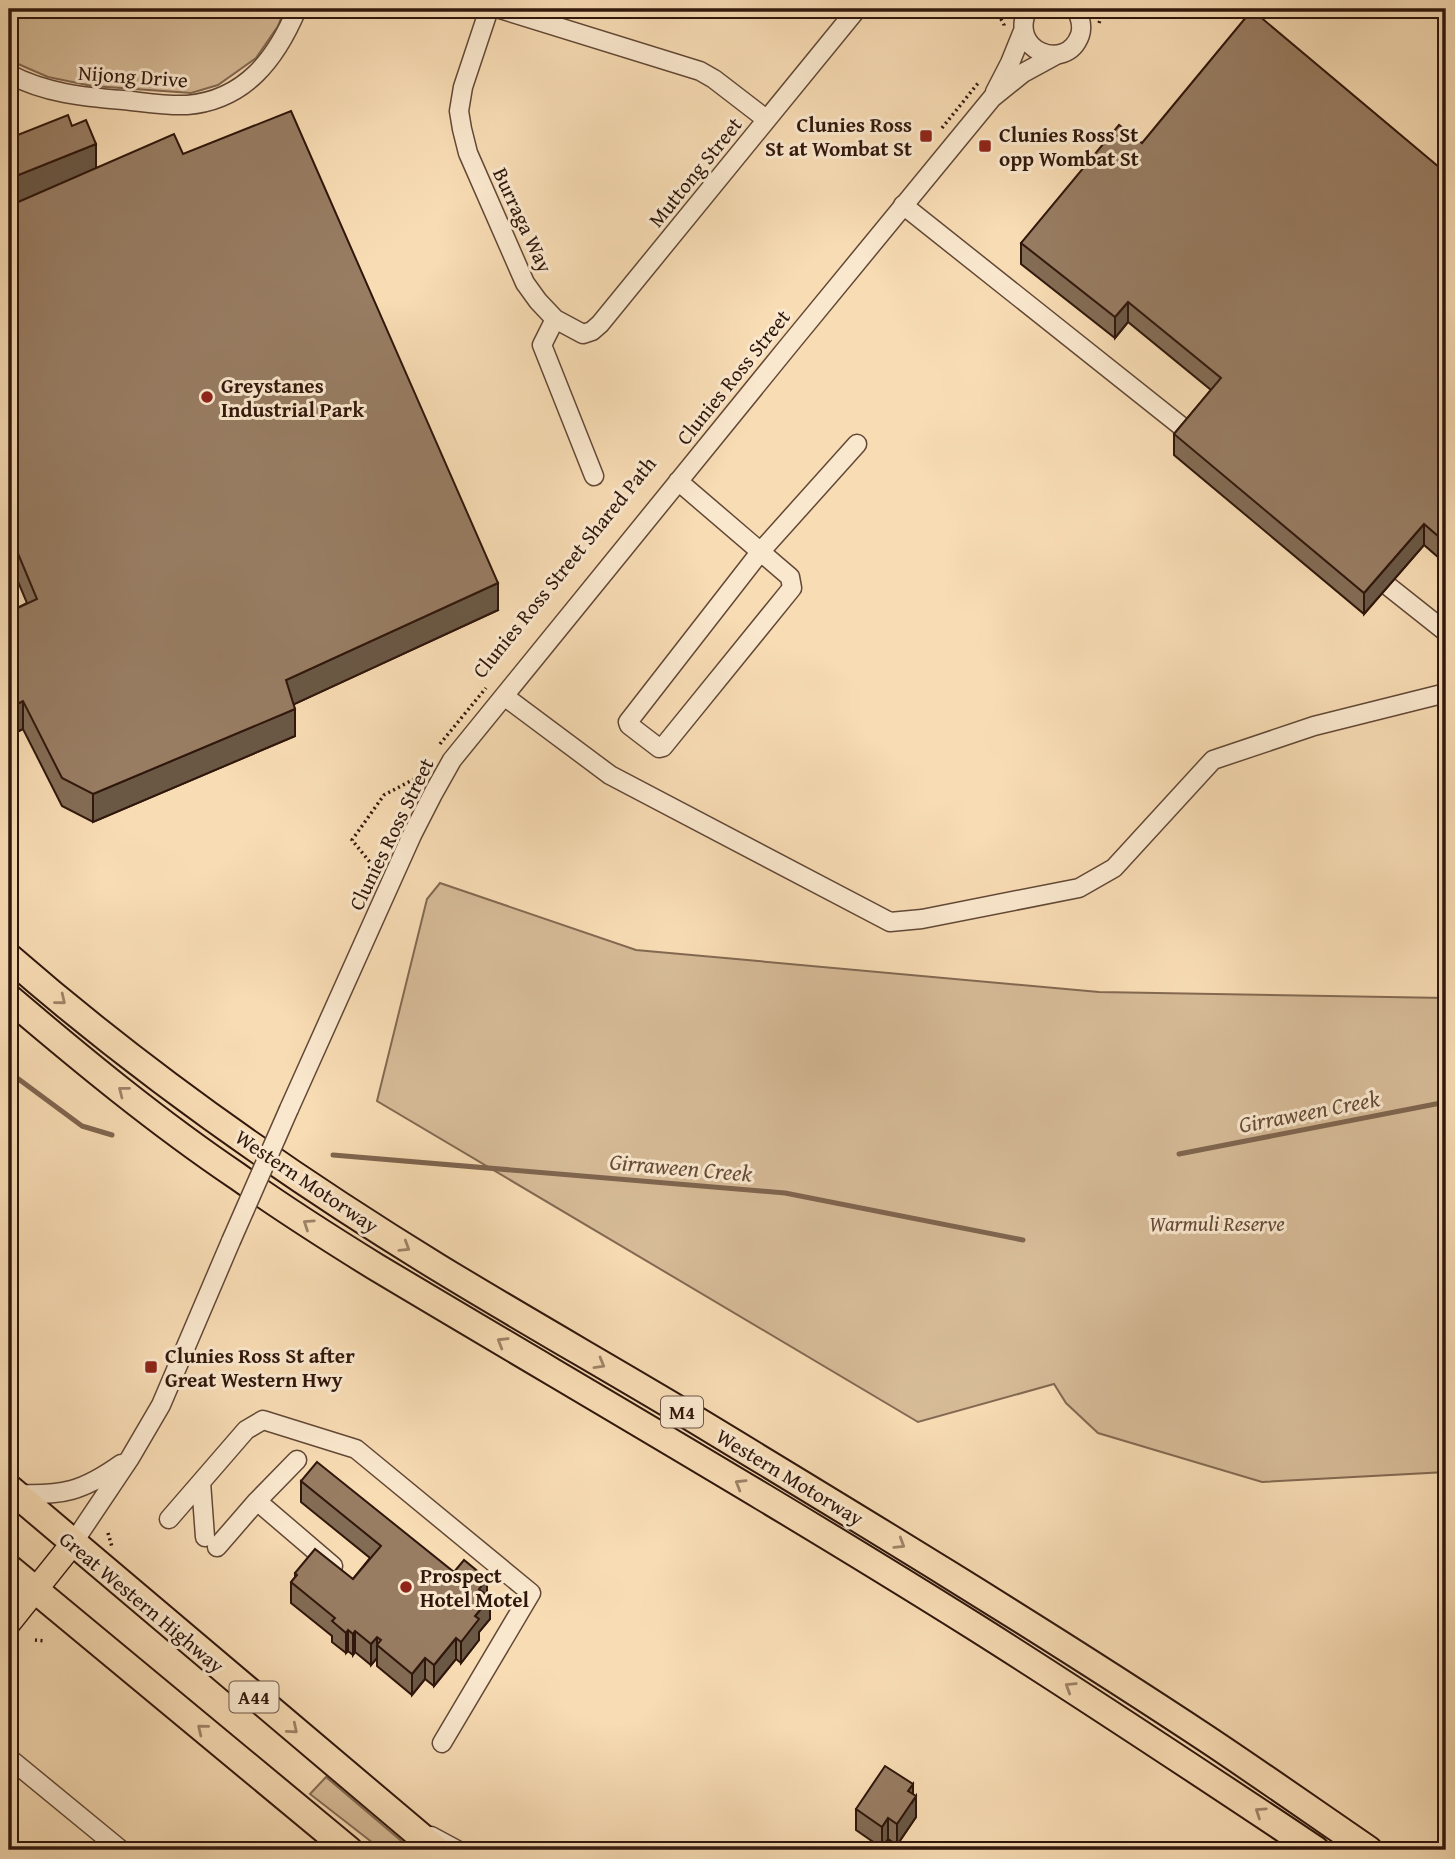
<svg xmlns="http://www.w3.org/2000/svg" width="1455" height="1859" font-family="'Gentium Book Plus',serif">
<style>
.green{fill:#d6bb97;stroke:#836952;stroke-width:2}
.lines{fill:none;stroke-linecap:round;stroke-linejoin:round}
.stream{stroke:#7f654f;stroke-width:5}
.minor-casing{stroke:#624836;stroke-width:21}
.major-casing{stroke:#30170c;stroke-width:26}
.highway-casing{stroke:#30170c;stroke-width:30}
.path{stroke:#30170c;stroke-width:3.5;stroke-dasharray:2 3.5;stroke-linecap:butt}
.minor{stroke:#fae8ce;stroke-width:18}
.major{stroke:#f8dcb4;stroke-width:23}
.highway{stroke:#f8dcb4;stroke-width:26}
.minor-bridge-casing{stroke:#624836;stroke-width:21;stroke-linecap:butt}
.minor-bridge{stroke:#fae8ce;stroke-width:18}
.wall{fill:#836c55;stroke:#30170c;stroke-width:2}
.shaded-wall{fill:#6a5845;stroke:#30170c;stroke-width:2}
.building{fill:#987d63;stroke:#30170c;stroke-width:2}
.oneway{stroke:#9e8368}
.poi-dot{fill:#8f2418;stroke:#fae8ce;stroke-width:2.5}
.labels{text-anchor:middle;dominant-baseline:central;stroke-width:6;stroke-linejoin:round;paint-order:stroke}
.shield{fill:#fae8ce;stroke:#6d5646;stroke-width:2}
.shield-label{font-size:19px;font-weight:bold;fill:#30170c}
.street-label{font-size:21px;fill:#30170c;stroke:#fae8ce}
.poi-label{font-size:21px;font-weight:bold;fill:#30170c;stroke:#fae8ce;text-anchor:start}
.park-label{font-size:21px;font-style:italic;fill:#624836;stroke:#fae8ce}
.water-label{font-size:23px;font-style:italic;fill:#654b38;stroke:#fae8ce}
</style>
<rect width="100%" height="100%" fill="#f8dcb4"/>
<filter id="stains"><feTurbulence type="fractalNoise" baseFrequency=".00286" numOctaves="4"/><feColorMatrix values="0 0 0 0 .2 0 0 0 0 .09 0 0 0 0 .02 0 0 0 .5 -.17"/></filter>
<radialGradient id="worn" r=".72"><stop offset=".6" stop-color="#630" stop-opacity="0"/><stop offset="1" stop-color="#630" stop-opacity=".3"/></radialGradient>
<path class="green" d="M9 9H285L278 26 256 58 218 85 191 93 92 86 48 77 9 60Z
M440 883 636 950 1099 992 1446 998V1472L1262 1482 1098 1433 1066 1403 1054 1384 918 1422 377 1101 427 899Z
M326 1777 412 1850H382L310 1794Z"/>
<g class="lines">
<path class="stream" d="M9 1072 82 1126 112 1135
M1179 1154 1446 1102
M333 1155 785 1193 1023 1240"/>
<g class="minor-casing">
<path id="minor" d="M489 9 463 87 459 111 462 129 468 153 525 283 538 301 555 319 542 345 594 476
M500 9 700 71 714 79 766 119
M1028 9C1007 50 1066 74 1080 35 1083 26 1080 17 1076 9
M9 74C45 93 83 97 123 100 143 102 166 106 187 105 245 100 276 59 297 9
M995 92 1010 63 1023 31
M903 205 1191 434
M555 319 583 334 592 331 600 324 857 9
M678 481 790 577 792 588 663 747 659 748 629 725 628 722 761 551 857 444
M1388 586 1446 632
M504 696 610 775 890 922 922 919 1079 888 1114 868 1213 760 1314 726 1446 693
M289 1109 412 835 434 792 452 760 790 344 992 98 1023 73 1056 55
M201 1482 205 1537
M16 1494C63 1496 83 1491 121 1464
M257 1501 297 1460
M169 1519 246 1430 263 1420 356 1449 531 1593 442 1743
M73 1543 130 1458 161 1405 231 1241
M217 1547 257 1501 333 1566
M9 1758 121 1850
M431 1836 457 1850"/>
</g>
<g class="major-casing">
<path id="major" d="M9 1623 73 1543"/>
</g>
<g class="highway-casing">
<path id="highway" d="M9 957C142 1073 289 1176 439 1268 521 1318 604 1365 686 1414 861 1520 1036 1626 1207 1739 1261 1775 1315 1813 1369 1850
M9 998C82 1060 157 1122 237 1176 282 1208 329 1238 376 1267 575 1386 776 1502 972 1625 1088 1698 1202 1774 1316 1850
M9 1488 437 1850
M9 1568 349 1850"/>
</g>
<path class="path" d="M996 9 1004 25V29
M1099 23 1104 9
M942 128 979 82
M440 744 486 688
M373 866 352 840 384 795 422 775
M108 1533 112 1547
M35 1640 46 1641"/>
<use href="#minor" class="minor"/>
<use href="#major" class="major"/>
<use href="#highway" class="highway"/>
<g class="minor-bridge-casing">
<path id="minor-bridge" d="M231 1241 289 1109"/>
</g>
<use href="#minor-bridge" class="minor-bridge"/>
</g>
<path class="wall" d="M72 126 96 168 183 154 498 610 294 704 295 736 93 822 62 806 23 729 9 736V612L27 603 9 560V206L16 203 9 186V132L12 138Z
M1142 143 1446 173V564L1424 545 1364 614 1174 455V434L1211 390 1128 322 1115 338 1021 264V243Z
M301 1481 454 1572 487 1596 490 1619 479 1632V1640L461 1663 456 1659 434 1686 425 1679 412 1695 377 1666V1658L371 1665 355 1652 353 1655 348 1651 346 1653 332 1642V1636L291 1603V1582L295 1577V1573L353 1579 370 1558 301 1502Z
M913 1794 916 1817 897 1845 888 1839 882 1848 856 1830V1809Z"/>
<path class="shaded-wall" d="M96 144V171L16 204V176Z
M1128 302V322L1115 338V317Z
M1424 524V545L1364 614V593Z
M498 583V610L286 708V680Z
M23 701V729L9 736V708Z
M295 709V736L93 822V794Z
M487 1579V1600L479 1589Z
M490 1598V1619L479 1632V1640L461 1663V1642L475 1616Z
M348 1630V1651L346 1653V1633Z
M355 1631V1652L353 1655V1634Z
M377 1637V1658L371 1665V1644Z
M456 1638V1659L434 1686V1665Z
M425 1658V1679L412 1695V1674Z
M913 1784V1801L916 1796V1817L897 1845V1824L908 1791Z
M888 1818V1839L882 1848V1827Z"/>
<path class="building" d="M1252 10 1446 173V543L1424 524 1364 593 1174 434 1221 378 1128 302 1115 317 1021 243 1119 125 1142 143Z
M291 111 498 583 286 680 295 709 93 794 62 778 23 701 9 708V612L37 599 9 532V206L174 134 183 154Z
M68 115 72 126 86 120 96 144 16 176 9 159V145L15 148 10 138Z
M317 1462 454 1572 464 1560 487 1579 479 1589 490 1598 475 1616 479 1619 461 1642 456 1638 434 1665 425 1658 412 1674 377 1645 381 1640 377 1637 371 1644 355 1631 353 1634 348 1630 346 1633 332 1621 335 1618 291 1582 297 1575 295 1573 315 1549 353 1579 381 1546 301 1481Z
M885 1766 913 1784 908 1791 916 1796 897 1824 888 1818 882 1827 856 1809Z"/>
<defs><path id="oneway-chevron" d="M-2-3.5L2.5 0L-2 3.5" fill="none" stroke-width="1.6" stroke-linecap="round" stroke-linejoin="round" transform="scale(1.75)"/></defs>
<g class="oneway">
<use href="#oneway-chevron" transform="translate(61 1000) rotate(39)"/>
<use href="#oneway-chevron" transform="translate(123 1091) rotate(-142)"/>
<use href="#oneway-chevron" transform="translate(308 1224) rotate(-146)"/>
<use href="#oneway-chevron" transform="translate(405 1247) rotate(32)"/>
<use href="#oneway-chevron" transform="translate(502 1342) rotate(-149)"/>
<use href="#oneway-chevron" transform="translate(600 1364) rotate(30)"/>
<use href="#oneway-chevron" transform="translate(740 1484) rotate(-149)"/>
<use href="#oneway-chevron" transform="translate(900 1544) rotate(32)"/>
<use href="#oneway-chevron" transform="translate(1070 1687) rotate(-148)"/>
<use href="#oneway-chevron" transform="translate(202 1729) rotate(-141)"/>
<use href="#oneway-chevron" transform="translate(293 1729) rotate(40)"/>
<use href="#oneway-chevron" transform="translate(1260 1812) rotate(-146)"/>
</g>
<g class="poi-dot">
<rect x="919" y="129" width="14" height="14" rx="3.5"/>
<rect x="978" y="139" width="14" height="14" rx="3.5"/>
<circle cx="207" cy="397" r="7"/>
<rect x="144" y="1360" width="14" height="14" rx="3.5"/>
<circle cx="406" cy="1587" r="7"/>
</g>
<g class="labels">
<g class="shield">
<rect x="661" y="1396.5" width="42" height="31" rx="5"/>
<rect x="229.5" y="1681.5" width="49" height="31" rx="5"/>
</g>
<g class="shield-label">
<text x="682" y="1412">M4</text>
<text x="254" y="1697">A44</text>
</g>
<g class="street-label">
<text transform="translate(133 76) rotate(4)">Nijong Drive</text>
<text transform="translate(695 172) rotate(-51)">Muttong Street</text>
<text transform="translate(523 220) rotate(65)">Burraga Way</text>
<text transform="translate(733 377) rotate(-51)">Clunies Ross Street</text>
<text transform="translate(564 567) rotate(-51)">Clunies Ross Street Shared Path</text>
<text transform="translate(391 834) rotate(-64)">Clunies Ross Street</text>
<text transform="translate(307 1181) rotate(34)">Western Motorway</text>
<text transform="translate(790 1477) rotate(31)">Western Motorway</text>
<text transform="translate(142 1602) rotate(40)">Great Western Highway</text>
</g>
<g class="poi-label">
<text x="912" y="124" text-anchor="end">Clunies Ross<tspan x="912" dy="24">St at Wombat St</tspan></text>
<text x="999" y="134">Clunies Ross St<tspan x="999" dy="24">opp Wombat St</tspan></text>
<text x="221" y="385">Greystanes<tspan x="221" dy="24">Industrial Park</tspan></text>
<text x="165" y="1355">Clunies Ross St after<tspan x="165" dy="24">Great Western Hwy</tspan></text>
<text x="420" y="1575">Prospect<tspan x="420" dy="24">Hotel Motel</tspan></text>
</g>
<g class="park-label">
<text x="1217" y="1223">Warmuli Reserve</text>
</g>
<g class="water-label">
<text transform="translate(1309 1111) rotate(-11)">Girraween Creek</text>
<text transform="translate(681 1167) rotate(5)">Girraween Creek</text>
</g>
</g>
<rect width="1455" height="1859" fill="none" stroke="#f8dcb4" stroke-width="35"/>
<rect x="10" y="10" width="1434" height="1838" fill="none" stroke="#30170c" stroke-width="3.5"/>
<rect x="18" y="18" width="1420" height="1824" fill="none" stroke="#30170c" stroke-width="2"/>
<rect width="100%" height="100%" filter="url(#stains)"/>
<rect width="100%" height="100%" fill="url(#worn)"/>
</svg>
